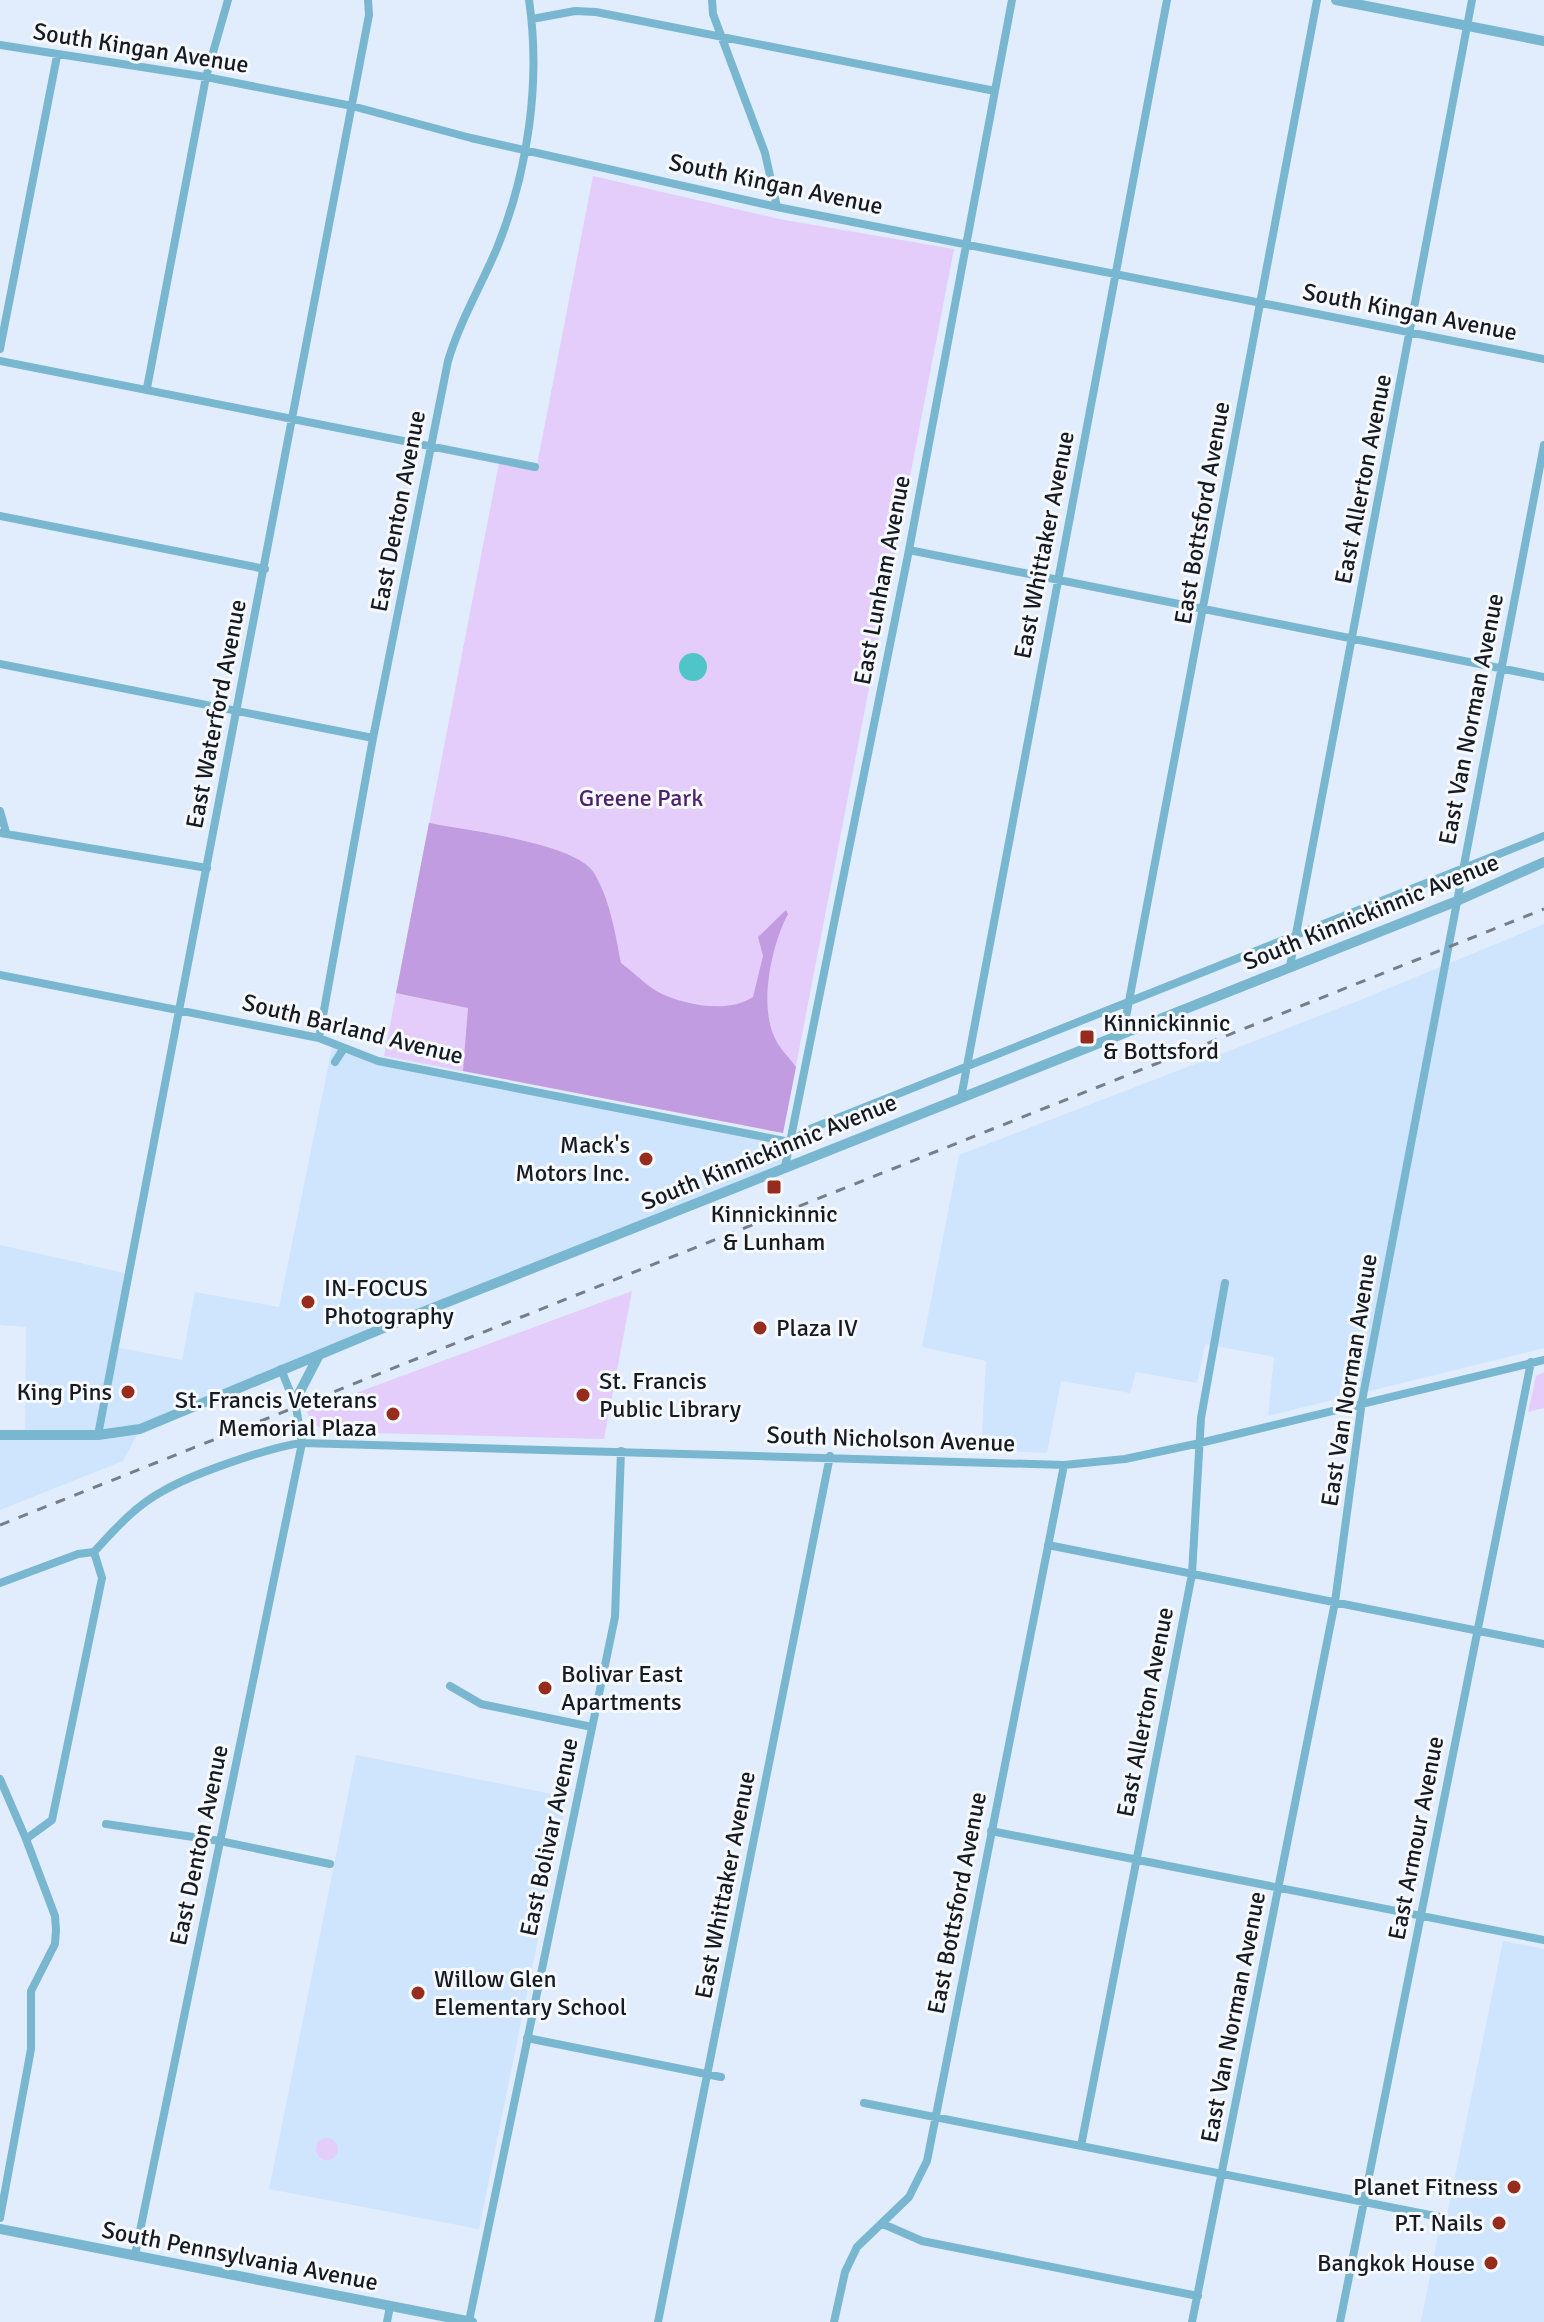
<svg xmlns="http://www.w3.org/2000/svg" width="1544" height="2322" font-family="Signika,sans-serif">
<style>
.built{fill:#cfe4fd}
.green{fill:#e4cdfa}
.forest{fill:#c19ce1}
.water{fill:#4fc4c9}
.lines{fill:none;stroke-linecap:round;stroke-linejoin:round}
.minor{stroke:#79b7d1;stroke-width:8}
.tertiary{stroke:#79b7d1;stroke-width:10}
.rail{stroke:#757e89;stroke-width:3;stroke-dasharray:10 10;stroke-linecap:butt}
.poi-dot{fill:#962c1d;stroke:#f6f9fd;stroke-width:3}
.labels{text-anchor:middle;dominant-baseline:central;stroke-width:6;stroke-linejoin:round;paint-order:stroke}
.street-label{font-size:24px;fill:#161b22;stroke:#f6f9fd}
.park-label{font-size:24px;fill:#502070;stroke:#f6f9fd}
.poi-label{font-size:24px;fill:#161b22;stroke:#f6f9fd;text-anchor:start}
</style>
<rect width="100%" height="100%" fill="#e1edfd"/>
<path class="built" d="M1544 924V1348L1268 1416 1274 1357 1205 1344 1197 1383 1136 1372 1130 1393 1061 1381 1047 1453 981 1450 986 1361 922 1347 959 1155 1363 999Z
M333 1043 360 1055 790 1142 785 1167 140 1429 123 1461 0 1510V1435H25L26 1327 0 1325V1245L129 1274 116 1340 120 1348 182 1360 195 1292 279 1307Z
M356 1755 567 1797 479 2229 269 2189Z
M1503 1941 1544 1949V2322H1421L1438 2235H1443Z"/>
<path class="green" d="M593 176 779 219 954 249 783 1133 384 1056 500 458 537 465Z
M632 1291 604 1439 330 1432 311 1423 307 1411Z
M1544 1372V1408L1528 1412 1536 1376Z
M316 2149a11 11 0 1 1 22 0a11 11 0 1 1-22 0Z"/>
<path class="forest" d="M429 823C464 830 577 843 594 873 610 900 615 932 621 963 634 972 647 987 662 994 689 1006 729 1013 753 997L763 956 758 937 786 910 788 914C772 944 759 1003 774 1036 778 1047 789 1057 796 1067L783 1133 463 1071 468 1008 396 993Z"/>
<path class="water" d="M679 667a14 14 0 1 1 28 0a14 14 0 1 1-28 0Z"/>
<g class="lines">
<path class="minor" d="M712 0 713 14 765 153 777 207
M532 19 575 11 596 12 995 91
M0 45 206 77 352 106 471 138 777 207 1544 359
M0 349 57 56
M0 361 535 467
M147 388 206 77 228 0
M0 516 265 569
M909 550 1544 677
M0 664 373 738
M0 811 6 832
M0 833 207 868
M1290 966 1472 0
M0 975 319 1038 378 1061 790 1142 810 1129 1544 836
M1123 1033 1317 0
M319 1038 373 738 448 361C460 321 481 286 497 248 528 172 541 81 529 0
M335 1062 344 1048
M961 1098 1167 0
M785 1167 909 550 1012 0
M98 1435 369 15 368 0
M1048 1545 1544 1644
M0 1583 78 1554 94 1552C115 1529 135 1506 163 1491 192 1474 270 1447 302 1443L1064 1465 1125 1459 1200 1443 1544 1360
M450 1686 481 1704 592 1727
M0 1779 26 1839 55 1916 56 1930 55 1944 31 1991V2049L0 2218
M106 1824 220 1841 330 1864
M991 1831 1544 1940
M26 1839 52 1820 102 1578 94 1552
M527 2038 721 2077
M864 2103 1440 2217
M1081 2146 1192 1574 1201 1418 1225 1283
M883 2224 922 2241 1198 2296
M135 2255 302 1443 296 1407 281 1369
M469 2321 615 1617 621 1451
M387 2322 390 2306
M658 2322 830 1456
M834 2322 845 2272 857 2247 909 2197 927 2161 1064 1465
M1192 2322 1335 1602 1362 1401 1544 445
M1340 2322 1531 1362"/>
<path class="tertiary" d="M1336 0 1544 41
M294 1403 319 1355
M0 1435H98L140 1429 415 1315 1457 901 1544 862
M0 2229 472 2322"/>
<path class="rail" d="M0 1525 1544 909"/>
</g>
<g class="poi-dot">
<rect x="1079" y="1029" width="16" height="16" rx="4"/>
<circle cx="646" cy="1159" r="8"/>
<rect x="766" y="1179" width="16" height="16" rx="4"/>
<circle cx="308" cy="1302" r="8"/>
<circle cx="760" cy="1328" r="8"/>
<circle cx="128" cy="1392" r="8"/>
<circle cx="583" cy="1395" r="8"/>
<circle cx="393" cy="1414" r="8"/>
<circle cx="545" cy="1688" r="8"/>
<circle cx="418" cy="1993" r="8"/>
<circle cx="1514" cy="2187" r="8"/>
<circle cx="1499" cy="2223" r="8"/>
<circle cx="1491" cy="2263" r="8"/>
</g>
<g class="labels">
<g class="street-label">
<text transform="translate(141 48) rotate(9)">South Kingan Avenue</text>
<text transform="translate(776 184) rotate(12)">South Kingan Avenue</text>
<text transform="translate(1410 312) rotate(11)">South Kingan Avenue</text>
<text transform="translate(1363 479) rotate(-79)">East Allerton Avenue</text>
<text transform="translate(398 511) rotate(-79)">East Denton Avenue</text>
<text transform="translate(1202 513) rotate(-80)">East Bottsford Avenue</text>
<text transform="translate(1044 545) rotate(-79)">East Whittaker Avenue</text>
<text transform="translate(882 580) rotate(-79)">East Lunham Avenue</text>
<text transform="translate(216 714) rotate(-79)">East Waterford Avenue</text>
<text transform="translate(1471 719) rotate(-79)">East Van Norman Avenue</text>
<text transform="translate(1371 912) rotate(-22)">South Kinnickinnic Avenue</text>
<text transform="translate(353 1029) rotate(14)">South Barland Avenue</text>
<text transform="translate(769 1152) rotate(-22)">South Kinnickinnic Avenue</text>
<text transform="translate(1349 1380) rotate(-81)">East Van Norman Avenue</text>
<text transform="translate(891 1439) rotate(2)">South Nicholson Avenue</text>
<text transform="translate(1145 1712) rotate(-79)">East Allerton Avenue</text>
<text transform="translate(549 1837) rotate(-78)">East Bolivar Avenue</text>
<text transform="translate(1416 1838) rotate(-79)">East Armour Avenue</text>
<text transform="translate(199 1845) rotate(-78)">East Denton Avenue</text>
<text transform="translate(725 1885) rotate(-79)">East Whittaker Avenue</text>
<text transform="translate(957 1903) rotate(-79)">East Bottsford Avenue</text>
<text transform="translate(1233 2017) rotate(-79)">East Van Norman Avenue</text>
<text transform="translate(240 2256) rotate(11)">South Pennsylvania Avenue</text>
</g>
<g class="park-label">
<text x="641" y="798">Greene Park</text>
</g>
<g class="poi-label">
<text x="1103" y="1023">Kinnickinnic<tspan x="1103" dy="28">&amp; Bottsford</tspan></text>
<text x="630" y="1145" text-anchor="end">Mack's<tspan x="630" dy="28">Motors Inc.</tspan></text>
<text x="774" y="1214" text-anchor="middle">Kinnickinnic<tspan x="774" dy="28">&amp; Lunham</tspan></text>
<text x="324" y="1288">IN-FOCUS<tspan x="324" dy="28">Photography</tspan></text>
<text x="776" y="1328">Plaza IV</text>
<text x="599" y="1381">St. Francis<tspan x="599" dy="28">Public Library</tspan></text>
<text x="112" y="1392" text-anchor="end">King Pins</text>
<text x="377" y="1400" text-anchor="end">St. Francis Veterans<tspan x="377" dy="28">Memorial Plaza</tspan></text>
<text x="561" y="1674">Bolivar East<tspan x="561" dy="28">Apartments</tspan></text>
<text x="434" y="1979">Willow Glen<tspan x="434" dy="28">Elementary School</tspan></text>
<text x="1498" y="2187" text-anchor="end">Planet Fitness</text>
<text x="1483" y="2223" text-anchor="end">P.T. Nails</text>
<text x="1475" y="2263" text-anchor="end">Bangkok House</text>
</g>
</g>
</svg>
